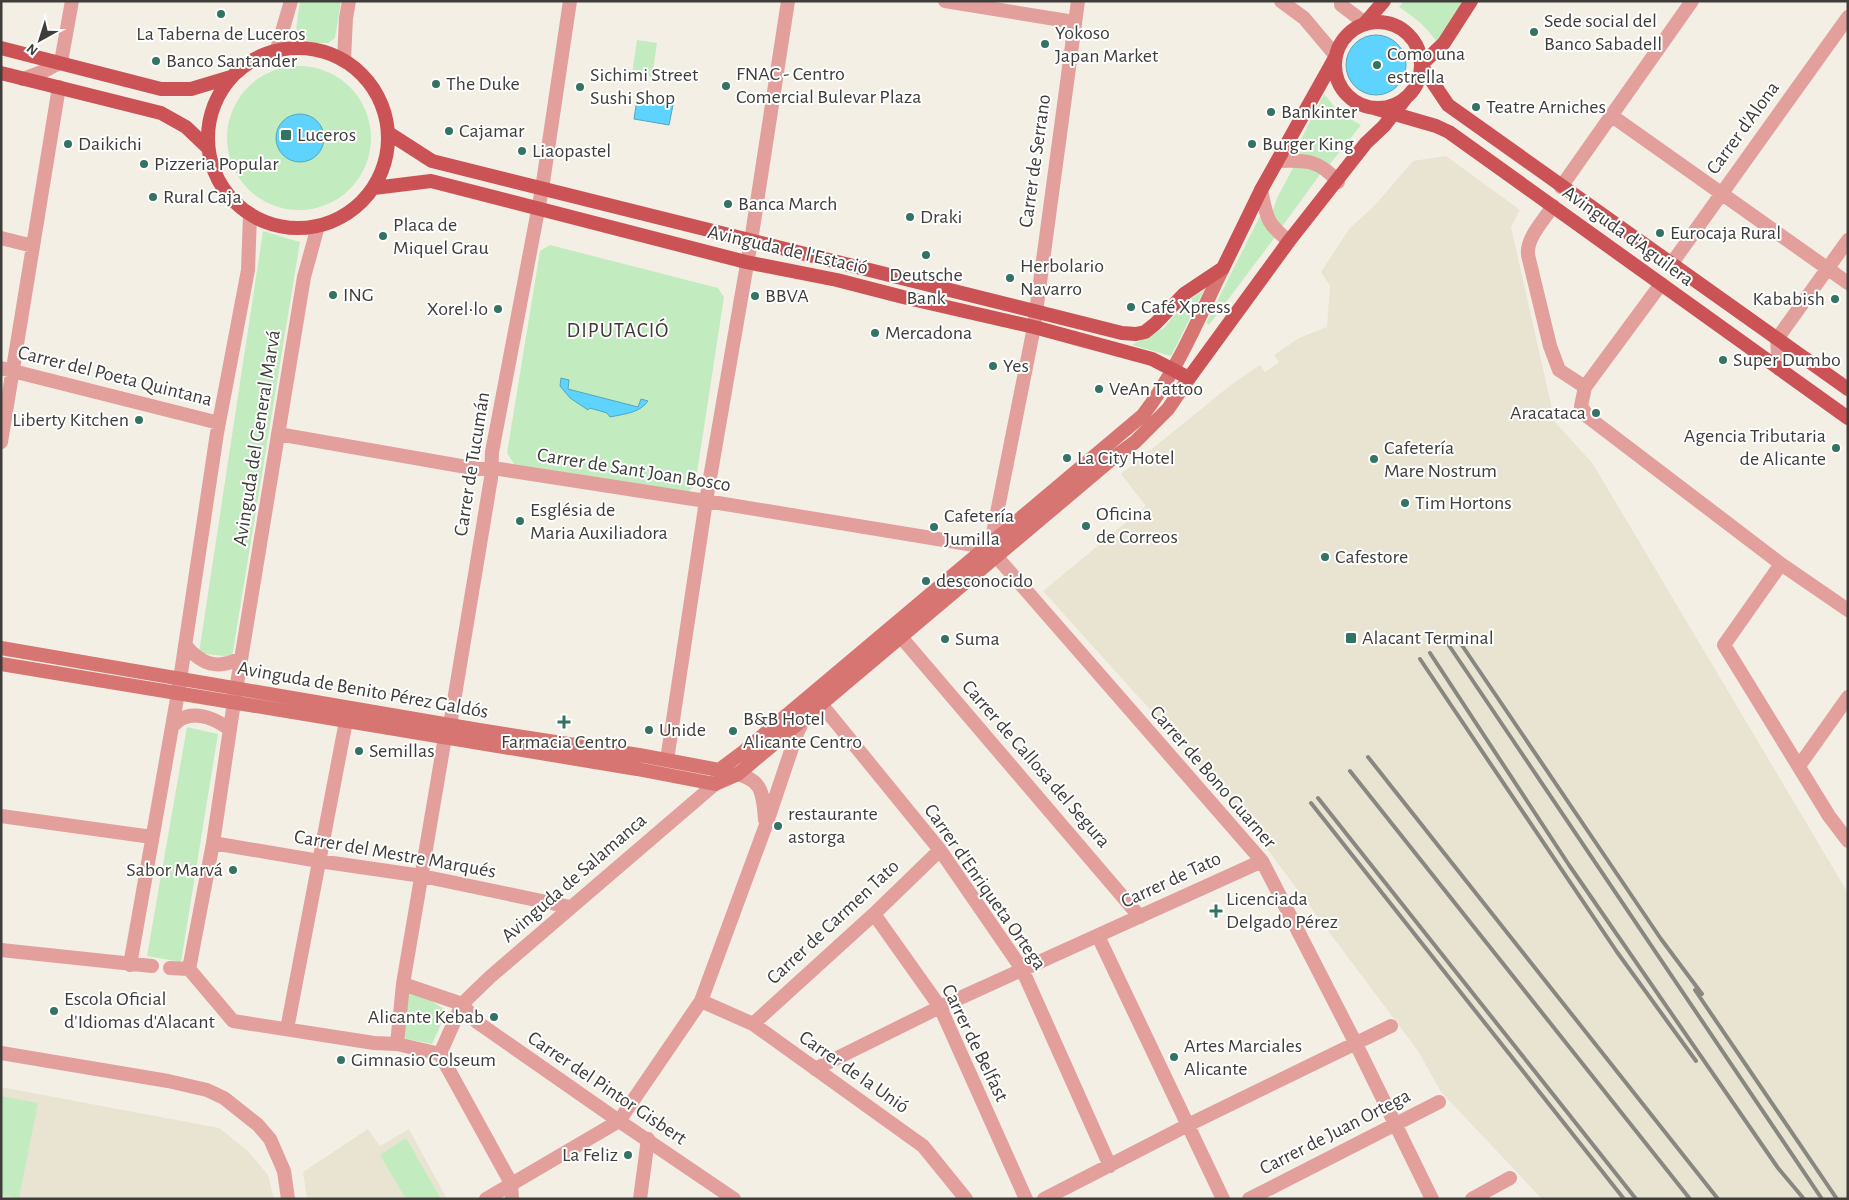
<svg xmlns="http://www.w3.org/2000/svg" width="1849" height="1200" font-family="'Alegreya Sans',sans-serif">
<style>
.built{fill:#e9e4d2}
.green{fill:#c2ecc0}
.water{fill:#5dd3fd;stroke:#54a6c2}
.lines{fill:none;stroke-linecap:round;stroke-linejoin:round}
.minor{stroke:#e29f9c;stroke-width:14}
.tertiary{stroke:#e29f9c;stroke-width:14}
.secondary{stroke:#d77573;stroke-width:14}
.primary{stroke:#cc5355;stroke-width:14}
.rail{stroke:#898781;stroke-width:4}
.poi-dot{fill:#327363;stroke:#fff;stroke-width:2}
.labels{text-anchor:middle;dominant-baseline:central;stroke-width:4;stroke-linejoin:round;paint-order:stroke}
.poi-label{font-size:20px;fill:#3e3d39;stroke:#fff;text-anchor:start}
.street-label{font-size:20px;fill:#3e3d39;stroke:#fff}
.neighbourhood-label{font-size:21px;letter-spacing:1px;fill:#3c3a32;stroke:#fff}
</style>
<rect width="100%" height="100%" fill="#f3efe5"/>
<path class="built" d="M1446 156 1520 210 1511 227 1555 422 1593 464 1848 893V1199H1542L1441 1092 1418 1051 1226 794 1043 591 1146 506 1121 474 1232 384 1260 365 1265 372 1279 362 1274 355 1299 338 1327 327 1330 286 1321 272 1349 229 1375 205 1413 161Z
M1 1087 219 1128 248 1151 268 1175 274 1199H1Z
M368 1129 380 1146 409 1129 447 1199H307L303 1172Z"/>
<path class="green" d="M300 1H341L335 38 328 43H313L300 37 296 30Z
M1404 1H1464L1448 33 1436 41C1426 26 1414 17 1399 7Z
M637 40 657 43 652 77 632 74Z
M227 138a72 72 0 1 1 144 0a72 72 0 1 1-144 0Z
M1324 94 1340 113 1361 125 1330 164 1293 155Z
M1300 164 1321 173 1281 228 1271 216 1277 198 1294 166Z
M1261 214 1265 227 1275 237 1209 325 1206 323Z
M263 231 300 242 232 657 199 653Z
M550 245 718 288 724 297 695 486 686 493 514 464 507 453 540 251Z
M1204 290 1171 356 1132 345 1164 328 1185 303Z
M187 727 218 734 181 962 147 956Z
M407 992 427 998 447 1011 432 1044 402 1038Z
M1 1096 38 1103 19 1198 1 1195Z
M406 1138 441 1199H406L380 1155Z"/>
<path class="water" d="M1346 65a30 30 0 1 1 60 0a30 30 0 1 1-60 0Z
M637 99 673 105 669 125 634 119Z
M276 138a24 24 0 1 1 48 0a24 24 0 1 1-48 0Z
M561 378 569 380 568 389 638 407 641 399 648 401C640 413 624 414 610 417L607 413 590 408 588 410 570 398 560 386Z"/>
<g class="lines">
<path class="minor" d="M945 1 1074 22
M1078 1 1034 327 991 543 996 556 1262 861 1355 1042 1432 1199
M1341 1V5L1365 23
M23 79 44 71 61 62 72 1
M1612 116 1848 283
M1279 161C1306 160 1320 160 1338 182
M1561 187 1692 1
M1261 190C1267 218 1266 223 1289 241
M1553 206C1544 220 1526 238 1528 255L1550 346 1559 370 1585 387
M1 238 33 246
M1672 263 1848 17
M1661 284 1585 387 1581 406 1588 417 1781 564 1848 610
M1 368 219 423
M1779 369 1777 339 1848 240
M278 434 478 469 493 468 706 501 974 545 983 550
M1 442 59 87
M1781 564 1724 645 1829 816 1848 841
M901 637 1140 917
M185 645C202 665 217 670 241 658
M821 704 940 850 1022 969 1110 1166
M450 725 491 478 492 452 542 189 570 1
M172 727C175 724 178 721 181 719 197 710 218 720 230 730
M667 760 706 501 751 241 788 1
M1799 766 1848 697
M729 772C761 778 763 789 765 820
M1 816 152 837
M213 843 319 861 422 876 570 907
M874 914 940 1007 1026 1199
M1098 936 1223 1199
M1 950 152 966
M130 965 178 693 217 433 248 270 250 215
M170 968 189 969
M189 969 213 843 234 702 304 277 318 226
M189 969 233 1021 374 1043 397 1044 440 1054
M403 984 462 1004
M701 1001 753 1024 923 1146 966 1199
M753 1024 874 914 940 850
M287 1029 346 721
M397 1044 403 984 445 737 438 728
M1 1053 168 1081 207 1090 224 1098 258 1125 270 1139 284 1171 288 1199
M815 1069 940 1007 1262 861
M486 1199 619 1121 701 1001 766 825 796 736 804 718
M640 1199 648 1139
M1044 1199 1188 1125 1391 1026
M1249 1199 1439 1102
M1472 1199 1510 1178"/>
<path class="tertiary" d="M1281 1 1304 18 1336 56
M277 49 291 1
M344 60 346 18 349 1
M462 1004 477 1022 619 1121 734 1199
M512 1199 511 1183 440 1054 462 1004 490 977 715 784 718 776"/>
<path class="secondary" d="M1 648 479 730 639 755 719 770 743 752 1143 415C1177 371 1199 317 1223 268
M1 664 637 769 715 784 738 774 1112 459 1135 442 1168 409 1189 378"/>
<path class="primary" d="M1335 65a43 43 0 1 1 86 0a43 43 0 1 1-86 0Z
M1365 23 1384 1
M1 48 161 89H191L231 77
M208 138a90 90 0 1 1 180 0a90 90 0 1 1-180 0Z
M1421 65 1448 105 1848 389
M1421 65 1444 43 1471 1
M1 73 161 113 186 127 208 148
M1374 108 1436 126 1449 132 1848 418
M390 134 432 161 1122 333 1136 334 1145 332 1155 324 1184 294 1223 268 1261 190 1336 56
M374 188 431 181 746 262 837 280 903 297 1034 327 1152 359 1189 378 1289 241 1366 143 1384 126 1405 99"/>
<path class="rail" d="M1455 635 1661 939 1702 994
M1446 641 1822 1199
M1430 653 1569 865 1778 1168 1804 1199
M1420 659 1617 952 1696 1061
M1368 757 1718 1199
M1350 771 1690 1199
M1318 798 1636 1199
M1311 803 1624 1199
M1695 990 1837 1199"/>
</g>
<g class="poi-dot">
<circle cx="221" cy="14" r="5"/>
<circle cx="1534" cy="32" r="5"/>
<circle cx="1045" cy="44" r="5"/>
<circle cx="156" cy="61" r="5"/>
<circle cx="1377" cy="65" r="5"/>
<circle cx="436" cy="84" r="5"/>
<circle cx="726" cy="86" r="5"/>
<circle cx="580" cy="87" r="5"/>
<circle cx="1476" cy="107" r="5"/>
<circle cx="1271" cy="112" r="5"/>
<circle cx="449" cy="131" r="5"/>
<rect x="280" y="129" width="12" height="12" rx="2.5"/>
<circle cx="68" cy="144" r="5"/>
<circle cx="1252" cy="144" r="5"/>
<circle cx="522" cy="151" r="5"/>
<circle cx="144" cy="164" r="5"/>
<circle cx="153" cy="197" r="5"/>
<circle cx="728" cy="204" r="5"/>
<circle cx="910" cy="217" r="5"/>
<circle cx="1660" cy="233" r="5"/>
<circle cx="383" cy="236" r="5"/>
<circle cx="926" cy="255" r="5"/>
<circle cx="1010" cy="278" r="5"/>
<circle cx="333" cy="295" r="5"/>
<circle cx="755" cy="296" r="5"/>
<circle cx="1835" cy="299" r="5"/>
<circle cx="1131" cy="307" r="5"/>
<circle cx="498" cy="309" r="5"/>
<circle cx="875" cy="333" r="5"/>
<circle cx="1723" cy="360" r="5"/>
<circle cx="993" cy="366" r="5"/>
<circle cx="1099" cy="389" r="5"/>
<circle cx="1596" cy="413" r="5"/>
<circle cx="139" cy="420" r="5"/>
<circle cx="1836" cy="448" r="5"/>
<circle cx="1067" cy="458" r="5"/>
<circle cx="1374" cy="459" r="5"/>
<circle cx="1405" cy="503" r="5"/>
<circle cx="520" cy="521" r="5"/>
<circle cx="1086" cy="526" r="5"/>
<circle cx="934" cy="527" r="5"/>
<circle cx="1325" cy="557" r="5"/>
<circle cx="926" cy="581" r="5"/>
<rect x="1345" y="632" width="12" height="12" rx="2.5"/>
<circle cx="945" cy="639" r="5"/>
<path d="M561.5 714.5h5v5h5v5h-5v5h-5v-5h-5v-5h5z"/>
<circle cx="649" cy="730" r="5"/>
<circle cx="733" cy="731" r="5"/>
<circle cx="359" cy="751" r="5"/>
<circle cx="778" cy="826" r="5"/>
<circle cx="233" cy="870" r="5"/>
<path d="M1213.5 903.5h5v5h5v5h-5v5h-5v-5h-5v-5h5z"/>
<circle cx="54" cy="1011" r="5"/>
<circle cx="494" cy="1017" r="5"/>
<circle cx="1174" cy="1057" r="5"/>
<circle cx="341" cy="1060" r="5"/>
<circle cx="628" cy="1155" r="5"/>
</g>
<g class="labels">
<g class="poi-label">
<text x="1544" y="21">Sede social del<tspan x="1544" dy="23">Banco Sabadell</tspan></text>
<text x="1055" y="33">Yokoso<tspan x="1055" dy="23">Japan Market</tspan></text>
<text x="221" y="34" text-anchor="middle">La Taberna de Luceros</text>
<text x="1387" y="54">Como una<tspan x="1387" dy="23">estrella</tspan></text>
<text x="166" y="61">Banco Santander</text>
<text x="736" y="74">FNAC - Centro<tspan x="736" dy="23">Comercial Bulevar Plaza</tspan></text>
<text x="590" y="75">Sichimi Street<tspan x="590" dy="23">Sushi Shop</tspan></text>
<text x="446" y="84">The Duke</text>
<text x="1486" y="107">Teatre Arniches</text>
<text x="1281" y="112">Bankinter</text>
<text x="459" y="131">Cajamar</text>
<text x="297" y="135">Luceros</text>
<text x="78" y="144">Daikichi</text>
<text x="1262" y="144">Burger King</text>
<text x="532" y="151">Liaopastel</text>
<text x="154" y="164">Pizzeria Popular</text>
<text x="163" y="197">Rural Caja</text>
<text x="738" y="204">Banca March</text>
<text x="920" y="217">Draki</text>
<text x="393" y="225">Placa de<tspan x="393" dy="23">Miquel Grau</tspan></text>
<text x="1670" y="233">Eurocaja Rural</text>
<text x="1020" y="266">Herbolario<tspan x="1020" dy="23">Navarro</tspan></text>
<text x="926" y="275" text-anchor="middle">Deutsche<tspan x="926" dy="23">Bank</tspan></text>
<text x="343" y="295">ING</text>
<text x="765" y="296">BBVA</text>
<text x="1825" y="299" text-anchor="end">Kababish</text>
<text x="1141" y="307">Café Xpress</text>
<text x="488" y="309" text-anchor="end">Xorel•lo</text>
<text x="885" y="333">Mercadona</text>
<text x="1733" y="360">Super Dumbo</text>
<text x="1003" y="366">Yes</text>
<text x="1109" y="389">VeAn Tattoo</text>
<text x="1586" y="413" text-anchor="end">Aracataca</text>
<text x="129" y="420" text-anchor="end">Liberty Kitchen</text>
<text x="1826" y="436" text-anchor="end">Agencia Tributaria<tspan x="1826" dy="23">de Alicante</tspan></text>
<text x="1384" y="448">Cafetería<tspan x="1384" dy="23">Mare Nostrum</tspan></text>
<text x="1077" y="458">La City Hotel</text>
<text x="1415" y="503">Tim Hortons</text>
<text x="530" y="510">Església de<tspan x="530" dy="23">Maria Auxiliadora</tspan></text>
<text x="1096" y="514">Oficina<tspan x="1096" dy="23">de Correos</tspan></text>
<text x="944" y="516">Cafetería<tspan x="944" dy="23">Jumilla</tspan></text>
<text x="1335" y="557">Cafestore</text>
<text x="936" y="581">desconocido</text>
<text x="1362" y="638">Alacant Terminal</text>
<text x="955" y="639">Suma</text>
<text x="743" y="719">B&amp;B Hotel<tspan x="743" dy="23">Alicante Centro</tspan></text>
<text x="659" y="730">Unide</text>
<text x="564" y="742" text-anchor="middle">Farmacia Centro</text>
<text x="369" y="751">Semillas</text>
<text x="788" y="814">restaurante<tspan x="788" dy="23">astorga</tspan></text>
<text x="223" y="870" text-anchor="end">Sabor Marvá</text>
<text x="1226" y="899">Licenciada<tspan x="1226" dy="23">Delgado Pérez</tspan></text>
<text x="64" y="999">Escola Oficial<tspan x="64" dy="23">d'Idiomas d'Alacant</tspan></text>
<text x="484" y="1017" text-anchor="end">Alicante Kebab</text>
<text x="1184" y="1046">Artes Marciales<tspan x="1184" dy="23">Alicante</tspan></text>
<text x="351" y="1060">Gimnasio Colseum</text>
<text x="618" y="1155" text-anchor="end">La Feliz</text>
</g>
<g class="street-label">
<text transform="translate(1743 128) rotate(-54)">Carrer d'Alona</text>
<text transform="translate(1035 161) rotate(-82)">Carrer de Serrano</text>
<text transform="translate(1628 236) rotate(36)">Avinguda d'Aguilera</text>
<text transform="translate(788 250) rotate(13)">Avinguda de l'Estació</text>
<text transform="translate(115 376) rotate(14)">Carrer del Poeta Quintana</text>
<text transform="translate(257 438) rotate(-81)">Avinguda del General Marvá</text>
<text transform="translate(472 464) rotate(-81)">Carrer de Tucumán</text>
<text transform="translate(634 470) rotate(9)">Carrer de Sant Joan Bosco</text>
<text transform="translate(363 690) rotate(10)">Avinguda de Benito Pérez Galdós</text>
<text transform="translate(1036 764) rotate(49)">Carrer de Callosa del Segura</text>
<text transform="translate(1213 777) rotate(49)">Carrer de Bono Guarner</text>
<text transform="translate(395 854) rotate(10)">Carrer del Mestre Marqués</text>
<text transform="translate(574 878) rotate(-41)">Avinguda de Salamanca</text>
<text transform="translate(1171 880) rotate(-25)">Carrer de Tato</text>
<text transform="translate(985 887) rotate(55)">Carrer d'Enriqueta Ortega</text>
<text transform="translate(833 922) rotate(-43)">Carrer de Carmen Tato</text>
<text transform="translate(975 1043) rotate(64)">Carrer de Belfast</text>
<text transform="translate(854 1072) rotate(35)">Carrer de la Unió</text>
<text transform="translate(607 1088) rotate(34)">Carrer del Pintor Gisbert</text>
<text transform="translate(1335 1132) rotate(-27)">Carrer de Juan Ortega</text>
</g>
<g class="neighbourhood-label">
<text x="618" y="330">DIPUTACIÓ</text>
</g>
</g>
<rect width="1849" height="1200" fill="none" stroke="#3e3d39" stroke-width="5"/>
<g transform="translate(40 40) rotate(219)" stroke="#ffffff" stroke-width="4" paint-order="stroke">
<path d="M0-4L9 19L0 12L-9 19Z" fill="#3e3d39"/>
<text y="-8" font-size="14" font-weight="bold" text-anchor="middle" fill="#3e3d39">N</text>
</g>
</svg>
